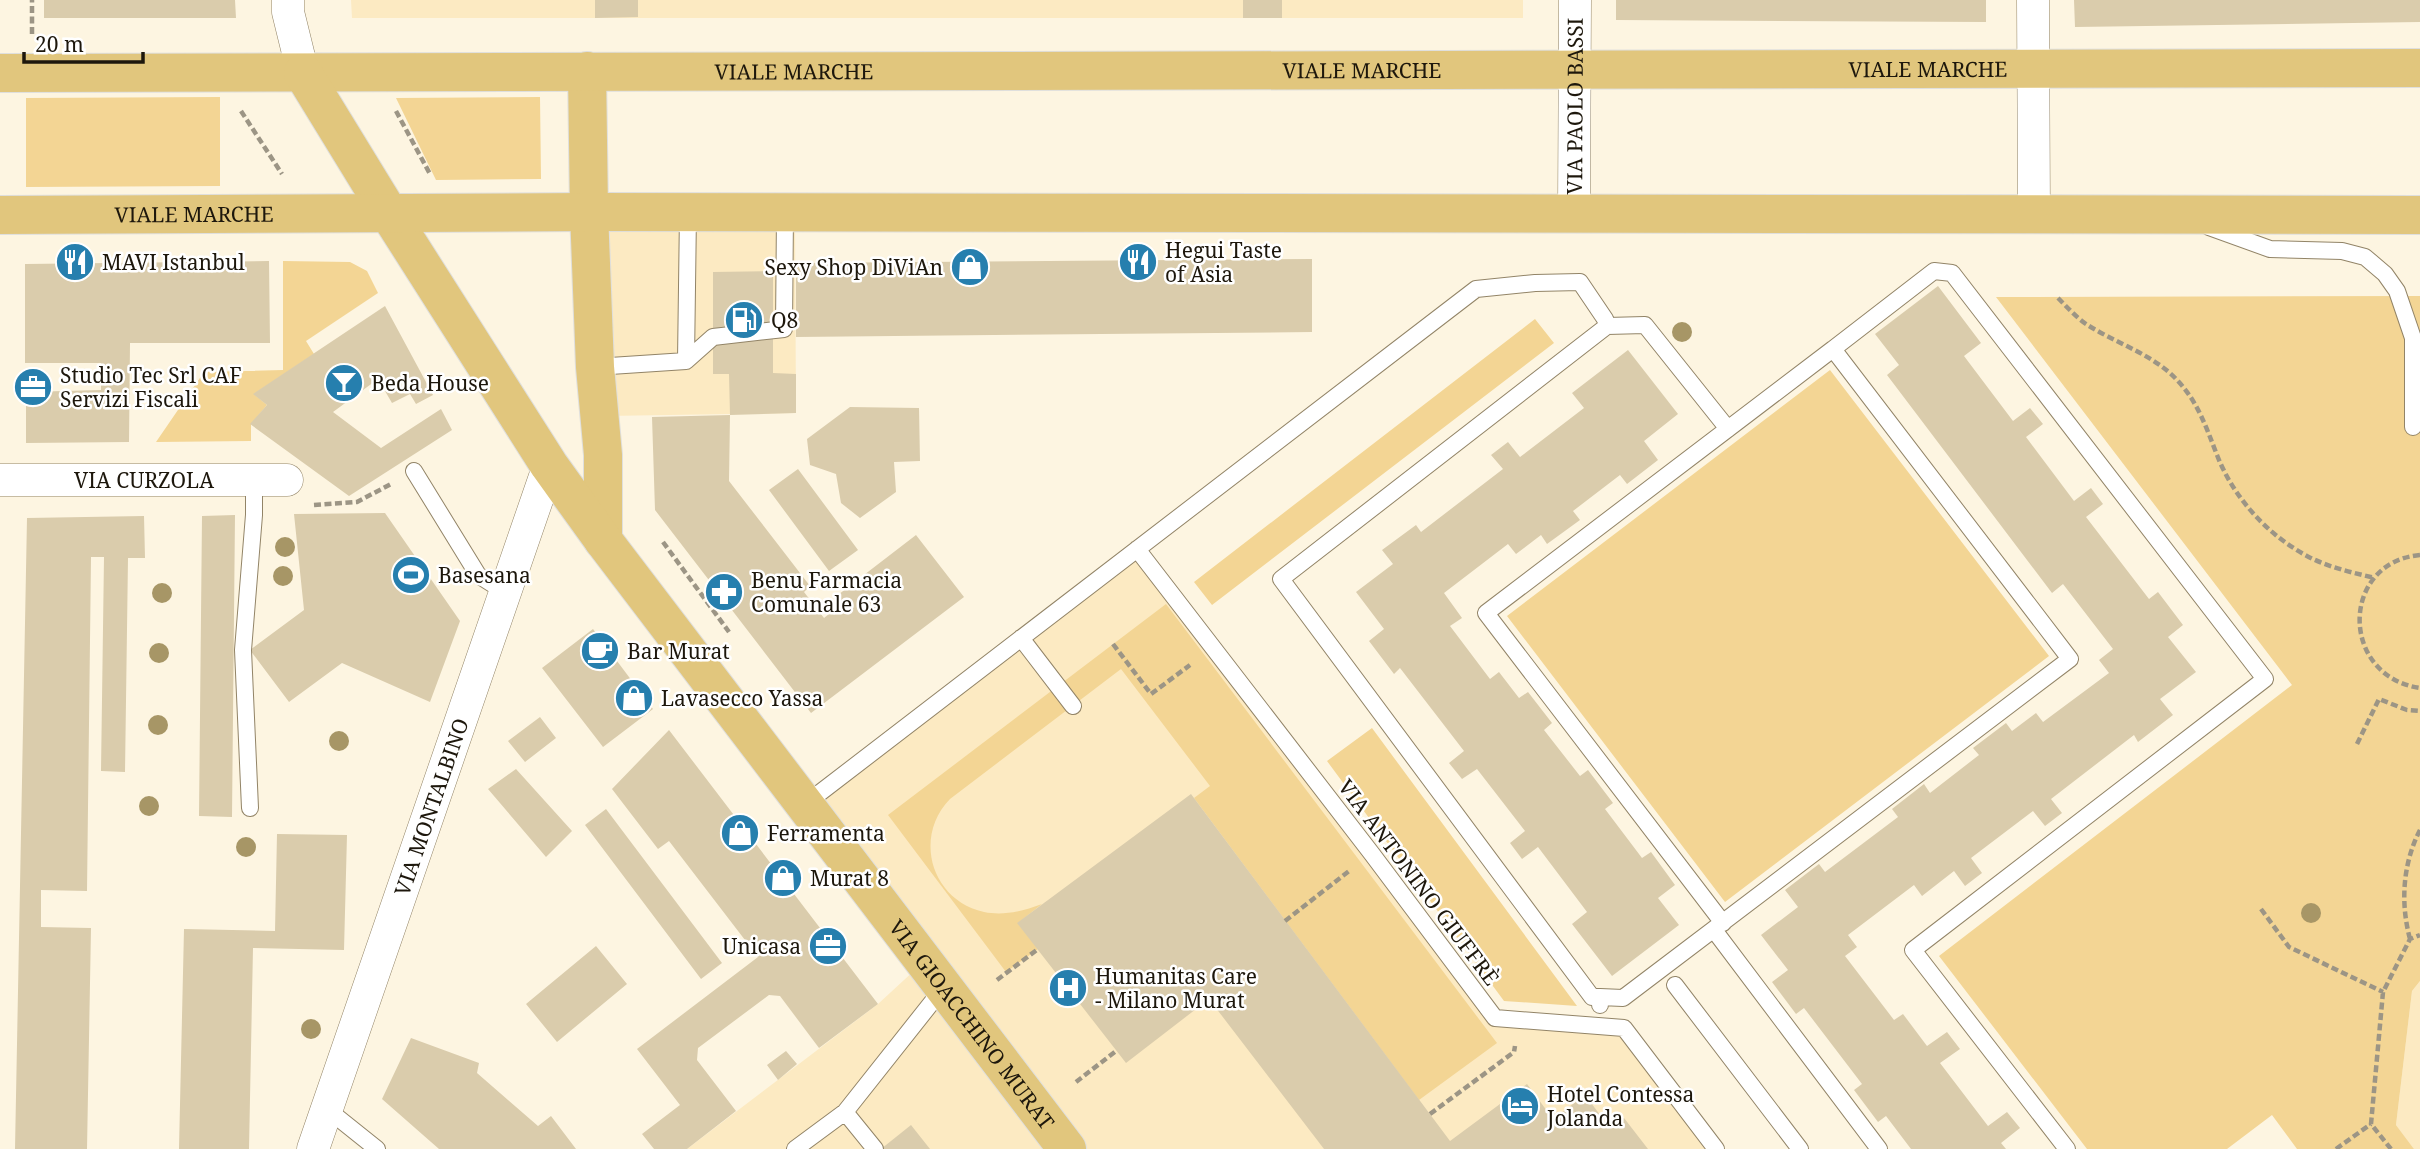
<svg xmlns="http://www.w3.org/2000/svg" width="2420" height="1149" font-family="'Noto Serif',serif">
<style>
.built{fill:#fceac2}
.green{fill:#f3d594}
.building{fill:#daccac}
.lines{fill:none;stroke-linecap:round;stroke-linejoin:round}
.lane-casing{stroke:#928467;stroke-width:18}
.street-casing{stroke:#928467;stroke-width:33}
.primary-casing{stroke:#dfdfdd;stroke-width:40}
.path{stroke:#9c9585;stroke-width:4.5;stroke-dasharray:7 3.5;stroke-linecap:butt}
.lane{stroke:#fff;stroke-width:16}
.street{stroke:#fff;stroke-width:32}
.primary{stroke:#e1c67d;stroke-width:38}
.tree{fill:#a79666}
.labels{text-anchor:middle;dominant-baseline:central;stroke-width:5;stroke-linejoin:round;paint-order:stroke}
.street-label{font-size:21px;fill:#1d170c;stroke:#fff}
.poi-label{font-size:21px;fill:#1d170c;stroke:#fff;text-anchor:start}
</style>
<rect width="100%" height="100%" fill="#fdf5e1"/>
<path class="built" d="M351 0H1523V18H352Z
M795 217 796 413 605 416 594 218Z
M1136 555 1493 1022 1621 1032 1710 1149H1077L815 805Z
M917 968 1057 1149H687L878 1004Z
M2420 981V1149H2414L2396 1125 2412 991Z"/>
<path class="green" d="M220 97V186L26 187V98Z
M540 97 541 179 436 180 396 98Z
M283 261 350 262 367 271 378 293 306 341 314 354 254 394 267 405 251 424V441L156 442 204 372 283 370Z
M2420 296V981L2412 991 2396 1125 2414 1149H2297L2272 1115 2227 1149H2087L1939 956 2292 685 1996 297Z
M1535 319 1554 343 1212 605 1194 582Z
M1830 370 2049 656 1725 902 1507 616Z
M1166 604 1497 1043 1419 1100 1194 798 1210 786 1121 669 950 799C913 837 931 900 984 912 1004 916 1023 911 1042 904L1018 923 1038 949 1006 972 888 815Z
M1372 728 1577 1006 1504 1001 1327 761Z"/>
<path class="building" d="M44 0H235L236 18H44Z
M595 0H638V17L595 18Z
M1243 0H1282V18H1243Z
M1616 0H1986V22L1616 20Z
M2074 0H2420V22L2075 27Z
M1312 259V332L796 337V263Z
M269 261 270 343H130L129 442 26 443V392L101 390V363H25V264Z
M773 271V373L796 374V413L730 415 729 374H713V272Z
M1938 286 1981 343 1964 356 2013 421 2030 408 2043 424 2026 437 2074 501 2091 488 2103 504 2086 517 2149 599 2158 592 2183 625 2168 637 2196 672 2160 699 2173 715 2138 742 2134 735 2051 799 2062 813 2045 826 2033 811 1971 858 1982 873 1965 886 1954 871 1922 896 1914 885 1848 935 1857 947 1845 956 1894 1020 1903 1014 1927 1046 1947 1032 1960 1049 1940 1063 1988 1126 2007 1112 2020 1128 2001 1143 2006 1149H1911L1886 1116 1878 1122 1854 1090 1862 1084 1804 1008 1796 1014 1772 982 1788 970 1761 935 1798 907 1785 890 1819 864 1825 872 1898 817 1892 809 1924 784 1930 793 1979 755 1973 748 2006 723 2012 731 2036 713 2043 722 2109 673 2099 660 2113 649 2063 584 2052 593 1887 375 1899 365 1875 334Z
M385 306 433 395 416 404 410 394 392 403 378 379 333 412 381 448 441 409 452 430 349 496 250 424 267 405 253 394Z
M1628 350 1678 414 1644 441 1658 460 1627 484 1620 475 1573 511 1580 520 1547 544 1541 535 1516 554 1508 544 1444 593 1462 618 1450 626 1490 679 1499 672 1519 698 1528 692 1552 723 1544 730 1580 776 1588 770 1613 803 1605 809 1642 858 1651 852 1675 885 1658 898 1679 925 1612 976 1572 924 1587 912 1538 847 1522 859 1510 843 1525 831 1477 769 1462 779 1449 763 1464 751 1400 668 1394 674 1369 641 1384 629 1356 592 1393 564 1382 550 1416 525 1421 532 1503 469 1491 455 1508 442 1520 457 1584 408 1572 393Z
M850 407 919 408 920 461 894 462 896 492 860 518 841 503 836 474 810 465 807 439Z
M730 415 729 481 810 586 804 592 824 618 840 605 834 598 916 535 964 597 811 713 655 510 652 417Z
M798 469 858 550 829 571 769 490Z
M385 513 460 621 430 702 342 663 289 702 250 650 304 610 294 514Z
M235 515 232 817 199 816 202 516Z
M144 516 145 558H128L125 772 101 771 104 557H91L87 891 41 890V927L91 928 87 1149H15L27 518Z
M593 629 653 709 603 747 542 668Z
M540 717 556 738 525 762 508 741Z
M669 730 878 1004 819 1048 780 996 769 995 698 1048 697 1060 736 1111 687 1149H654L642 1134 680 1105 637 1049 758 957 669 841 658 849 612 789Z
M516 769 572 831 546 857 488 789Z
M1191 794 1450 1141 1527 1084 1553 1119 1585 1095 1610 1128 1624 1118 1648 1149H1324L1209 999 1126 1063 1017 923Z
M606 809 722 963 701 979 585 825Z
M277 834 347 835 344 950 253 948 249 1149H179L184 929 275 931Z
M596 946 627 984 557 1042 526 1004Z
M411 1038 479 1063 477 1073 538 1126 551 1116 576 1149H439L382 1099Z
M786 1051 797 1064 778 1080 767 1065Z
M911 1125 930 1149H881Z"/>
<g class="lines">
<g class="lane-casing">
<path id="lane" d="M2209 227 2270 249 2342 251 2365 257 2385 274 2397 291 2413 338V427
M1833 349 1934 271 1952 273 2265 679 1913 950 2067 1149
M686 361 688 213
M595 367 686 361 713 337 784 329 785 213
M414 471 478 575 505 592
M1137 549 1372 854 1495 1018 1624 1028 1716 1149
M1021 638 1073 706
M804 805 1476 289 1535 283 1580 282 1605 319 1607 326
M250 808 243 650 254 515V480
M1714 930 1879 1149
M1675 985 1800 1149
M1600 997 1623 998 2070 659 1833 349 1486 613 1723 923
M1600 1005V997H1592L1281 579 1607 326 1645 325 1728 429
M327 1109 377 1149
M795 1149 845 1112
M875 1149 845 1112 944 987"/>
</g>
<g class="street-casing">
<g id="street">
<path d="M288 0V12L303 73"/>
<path d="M2033 0 2034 213"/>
<path id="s1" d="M1574 213 1575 0"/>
<path id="s2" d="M0 480H287"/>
<path id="s3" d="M313 1149 549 465"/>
</g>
</g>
<g class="primary-casing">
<g id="primary">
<path d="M587 71 589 212 595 367 603 455V540"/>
<path id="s4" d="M0 73 2420 68"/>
<path id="s5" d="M303 73 390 215 549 465 603 540 1067 1149"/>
<path id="s6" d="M0 215 589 212 2420 215"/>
</g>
</g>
<path class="path" d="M32 34V0
M241 111 282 174
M396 111 430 174
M2058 298C2067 307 2076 317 2086 324 2115 343 2153 354 2177 380 2198 402 2206 427 2217 455 2234 499 2270 538 2313 559 2332 568 2354 573 2375 578
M314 505 357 502 391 484
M663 542 729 632
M2420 555C2340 562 2339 676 2420 688
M1113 644 1151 694 1190 665
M2357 744 2379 699 2407 710 2420 711
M2261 909 2289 947 2383 992
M1285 921 1349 871
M2410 939C2400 902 2403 863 2420 830
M997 980 1038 949
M1076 1082 1116 1051
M1430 1114 1514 1052 1515 1046
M2336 1149 2371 1124
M2391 1149 2371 1124 2383 992 2410 939 2420 935"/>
<use href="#lane" class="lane"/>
<use href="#street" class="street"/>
<use href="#primary" class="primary"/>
</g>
<g class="tree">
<circle cx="1682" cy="332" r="10"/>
<circle cx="285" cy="547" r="10"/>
<circle cx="283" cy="576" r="10"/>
<circle cx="162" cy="593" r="10"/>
<circle cx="159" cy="653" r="10"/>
<circle cx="158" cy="725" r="10"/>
<circle cx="339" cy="741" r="10"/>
<circle cx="149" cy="806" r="10"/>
<circle cx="246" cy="847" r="10"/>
<circle cx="2311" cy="913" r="10"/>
<circle cx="311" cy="1029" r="10"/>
</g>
<defs>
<g id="restaurant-disc" transform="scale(2.0125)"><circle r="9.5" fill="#267fae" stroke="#fff"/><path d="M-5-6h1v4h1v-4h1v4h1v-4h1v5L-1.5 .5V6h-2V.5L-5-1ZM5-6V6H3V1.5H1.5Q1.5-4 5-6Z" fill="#fff"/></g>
<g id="shop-disc" transform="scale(2.0125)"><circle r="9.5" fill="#267fae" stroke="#fff"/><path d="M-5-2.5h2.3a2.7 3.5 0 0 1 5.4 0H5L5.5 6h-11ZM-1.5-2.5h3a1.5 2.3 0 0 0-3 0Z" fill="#fff"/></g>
<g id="fuel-disc" transform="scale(2.0125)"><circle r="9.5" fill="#267fae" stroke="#fff"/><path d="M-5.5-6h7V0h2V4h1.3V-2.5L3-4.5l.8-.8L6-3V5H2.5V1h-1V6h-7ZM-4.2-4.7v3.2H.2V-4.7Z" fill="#fff"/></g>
<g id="bar-disc" transform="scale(2.0125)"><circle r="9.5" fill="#267fae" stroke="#fff"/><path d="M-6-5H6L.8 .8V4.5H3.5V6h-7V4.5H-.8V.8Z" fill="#fff"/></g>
<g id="office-disc" transform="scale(2.0125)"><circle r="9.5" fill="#267fae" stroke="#fff"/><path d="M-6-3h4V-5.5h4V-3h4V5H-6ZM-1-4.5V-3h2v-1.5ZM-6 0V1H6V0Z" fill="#fff"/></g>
<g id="stadium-disc" transform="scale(2.0125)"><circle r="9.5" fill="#267fae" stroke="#fff"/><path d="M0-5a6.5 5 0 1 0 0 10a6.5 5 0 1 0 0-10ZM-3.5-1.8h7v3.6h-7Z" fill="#fff"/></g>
<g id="pharmacy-disc" transform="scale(2.0125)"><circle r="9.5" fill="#267fae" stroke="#fff"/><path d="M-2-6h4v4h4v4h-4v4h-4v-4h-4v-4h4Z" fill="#fff"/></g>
<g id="cafe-disc" transform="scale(2.0125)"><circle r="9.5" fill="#267fae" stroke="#fff"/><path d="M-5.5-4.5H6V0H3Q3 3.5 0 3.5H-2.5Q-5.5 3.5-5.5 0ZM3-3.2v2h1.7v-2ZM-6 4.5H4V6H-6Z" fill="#fff"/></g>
<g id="hospital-disc" transform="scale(2.0125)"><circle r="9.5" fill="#267fae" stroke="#fff"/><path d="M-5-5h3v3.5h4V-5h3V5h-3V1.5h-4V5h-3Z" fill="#fff"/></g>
<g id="hotel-disc" transform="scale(2.0125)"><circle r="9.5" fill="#267fae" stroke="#fff"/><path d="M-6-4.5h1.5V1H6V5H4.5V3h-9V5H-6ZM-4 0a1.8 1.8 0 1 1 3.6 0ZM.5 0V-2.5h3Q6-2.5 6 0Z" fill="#fff"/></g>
</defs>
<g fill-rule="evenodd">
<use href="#restaurant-disc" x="75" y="262"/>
<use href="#restaurant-disc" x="1138" y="262"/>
<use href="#shop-disc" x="970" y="267"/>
<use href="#fuel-disc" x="744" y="320"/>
<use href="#bar-disc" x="344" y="383"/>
<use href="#office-disc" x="33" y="387"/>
<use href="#stadium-disc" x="411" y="575"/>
<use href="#pharmacy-disc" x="724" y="592"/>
<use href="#cafe-disc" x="600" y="651"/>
<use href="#shop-disc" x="634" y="698"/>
<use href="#shop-disc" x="740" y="833"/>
<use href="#shop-disc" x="783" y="878"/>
<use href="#office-disc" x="828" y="946"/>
<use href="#hospital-disc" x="1068" y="988"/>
<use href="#hotel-disc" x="1520" y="1106"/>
</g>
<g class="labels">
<g class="street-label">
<text stroke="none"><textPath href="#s4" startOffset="1928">VIALE MARCHE</textPath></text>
<text stroke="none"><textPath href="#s4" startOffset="1362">VIALE MARCHE</textPath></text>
<text stroke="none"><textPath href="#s4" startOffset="794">VIALE MARCHE</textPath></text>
<text stroke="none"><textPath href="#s1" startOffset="107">VIA PAOLO BASSI</textPath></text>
<text stroke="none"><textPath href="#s6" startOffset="194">VIALE MARCHE</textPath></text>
<text stroke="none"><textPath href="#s2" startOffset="144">VIA CURZOLA</textPath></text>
<text stroke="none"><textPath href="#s3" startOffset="362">VIA MONTALBINO</textPath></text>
<text transform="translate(1419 882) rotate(53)">VIA ANTONINO GIUFFRÈ</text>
<text stroke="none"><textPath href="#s5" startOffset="1164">VIA GIOACCHINO MURAT</textPath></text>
</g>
<g class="poi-label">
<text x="1165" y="250">Hegui Taste<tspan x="1165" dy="24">of Asia</tspan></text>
<text x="102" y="262">MAVI Istanbul</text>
<text x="943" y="267" text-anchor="end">Sexy Shop DiViAn</text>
<text x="771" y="320">Q8</text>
<text x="60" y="375">Studio Tec Srl CAF<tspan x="60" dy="24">Servizi Fiscali</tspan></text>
<text x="371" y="383">Beda House</text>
<text x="438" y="575">Basesana</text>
<text x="751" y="580">Benu Farmacia<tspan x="751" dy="24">Comunale 63</tspan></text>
<text x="627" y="651">Bar Murat</text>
<text x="661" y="698">Lavasecco Yassa</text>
<text x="767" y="833">Ferramenta</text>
<text x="810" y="878">Murat 8</text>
<text x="801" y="946" text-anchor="end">Unicasa</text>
<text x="1095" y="976">Humanitas Care<tspan x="1095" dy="24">- Milano Murat</tspan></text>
<text x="1547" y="1094">Hotel Contessa<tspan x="1547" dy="24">Jolanda</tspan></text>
</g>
</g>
<path d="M24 52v10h119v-10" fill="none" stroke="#1d170c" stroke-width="3.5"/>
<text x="35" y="52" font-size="21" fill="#1d170c" stroke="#ffffff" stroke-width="5" paint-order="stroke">20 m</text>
</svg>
